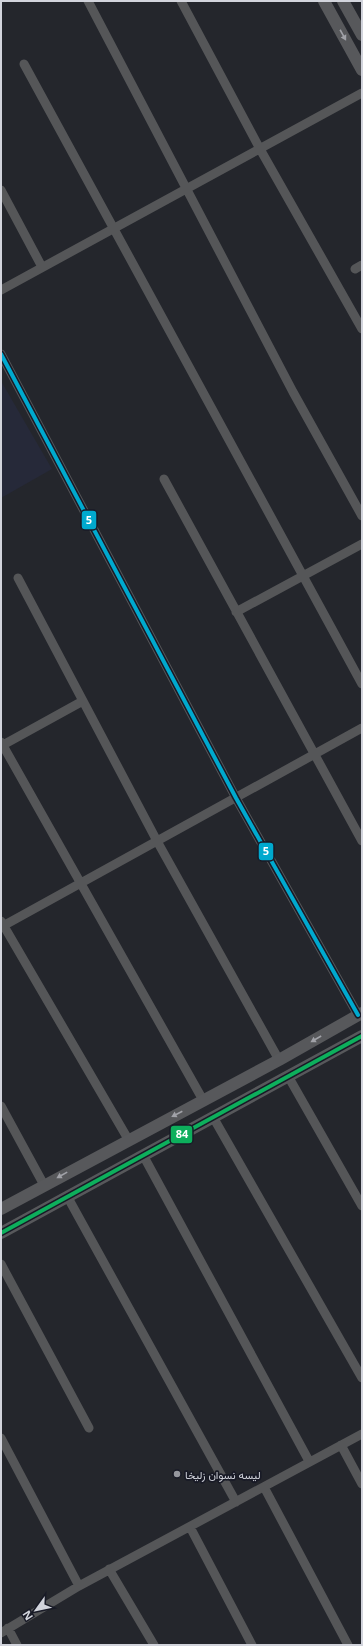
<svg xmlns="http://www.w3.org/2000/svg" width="363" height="1646" font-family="'Open Sans',Vazirmatn,sans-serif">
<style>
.built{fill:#262939}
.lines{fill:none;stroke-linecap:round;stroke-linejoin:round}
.street{stroke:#555658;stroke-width:9}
.secondary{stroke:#57585b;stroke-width:12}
.bus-1-casing{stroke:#181a26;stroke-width:7}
.bus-2-casing{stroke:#181a26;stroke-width:7}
.bus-1{stroke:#00a9ce;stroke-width:4}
.bus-2{stroke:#0daf5c;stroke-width:4}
.oneway{fill:#a1a2a8}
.poi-dot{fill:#95979e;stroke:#181a26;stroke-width:1.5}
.labels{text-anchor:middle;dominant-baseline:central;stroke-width:3.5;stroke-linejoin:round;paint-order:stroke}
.poi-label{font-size:11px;fill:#d2d4dc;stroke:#181a26;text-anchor:start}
.line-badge{stroke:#181a26;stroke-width:1.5}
.badge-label{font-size:11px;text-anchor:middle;font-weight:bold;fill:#fff}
</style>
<rect width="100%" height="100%" fill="#24262c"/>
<path class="built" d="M1 381 52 469 1 498Z"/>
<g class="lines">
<path class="street" d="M88 1 293 392 362 516
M181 1 260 149 362 329
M24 64 362 684
M1 190 42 267
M355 269 362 265
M1 290 362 93
M1 354 236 798 358 1015
M164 479 362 841
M18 578 157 841 279 1060
M236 612 362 544
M1 742 203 1100
M1 746 81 702
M1 921 128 1139
M1 927 362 728
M288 1076 362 1206
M1 1106 44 1185
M213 1117 362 1378
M143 1155 309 1461
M67 1196 236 1502
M1 1264 89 1428
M1 1438 79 1586
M341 1445 362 1484
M264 1487 348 1645
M190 1527 252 1645
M109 1569 154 1645
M8 1628 17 1645
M1 1633 79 1586 362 1434"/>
<path class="secondary" d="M324 1 362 70
M343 1 362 35
M1 1209 279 1060 362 1013
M1 1233 362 1036"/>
<g class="bus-1-casing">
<path id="bus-1" d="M1 354 236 798 358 1015"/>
</g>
<g class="bus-2-casing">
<path id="bus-2" d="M1 1233 362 1036"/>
</g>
<use href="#bus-1" class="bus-1"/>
<use href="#bus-2" class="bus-2"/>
</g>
<defs><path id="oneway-solid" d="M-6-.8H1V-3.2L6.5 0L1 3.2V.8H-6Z"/></defs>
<g class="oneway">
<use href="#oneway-solid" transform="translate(343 35) rotate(61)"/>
<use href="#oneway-solid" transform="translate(316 1039) rotate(150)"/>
<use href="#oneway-solid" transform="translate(177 1114) rotate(153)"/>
<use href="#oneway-solid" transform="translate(62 1175) rotate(151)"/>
</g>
<circle class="poi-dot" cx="177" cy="1474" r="4"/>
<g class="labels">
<g class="poi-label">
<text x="185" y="1474">لیسه نسوان زلیخا</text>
</g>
</g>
<g class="line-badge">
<rect x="81" y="510" width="16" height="20" rx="4" fill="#00a9ce"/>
<rect x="258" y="842" width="16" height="19" rx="4" fill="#00a9ce"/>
<rect x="170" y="1125" width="23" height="19" rx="4" fill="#0daf5c"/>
</g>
<g class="badge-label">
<text x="89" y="524">5</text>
<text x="266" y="855">5</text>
<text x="182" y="1138">84</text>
</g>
<rect width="363" height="1646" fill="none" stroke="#d2d4dc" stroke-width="4"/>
<g transform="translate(36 1610) rotate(237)" stroke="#181a26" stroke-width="3" paint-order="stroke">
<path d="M0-3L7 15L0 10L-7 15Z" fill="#d2d4dc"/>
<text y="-6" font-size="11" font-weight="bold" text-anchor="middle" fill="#d2d4dc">N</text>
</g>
</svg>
